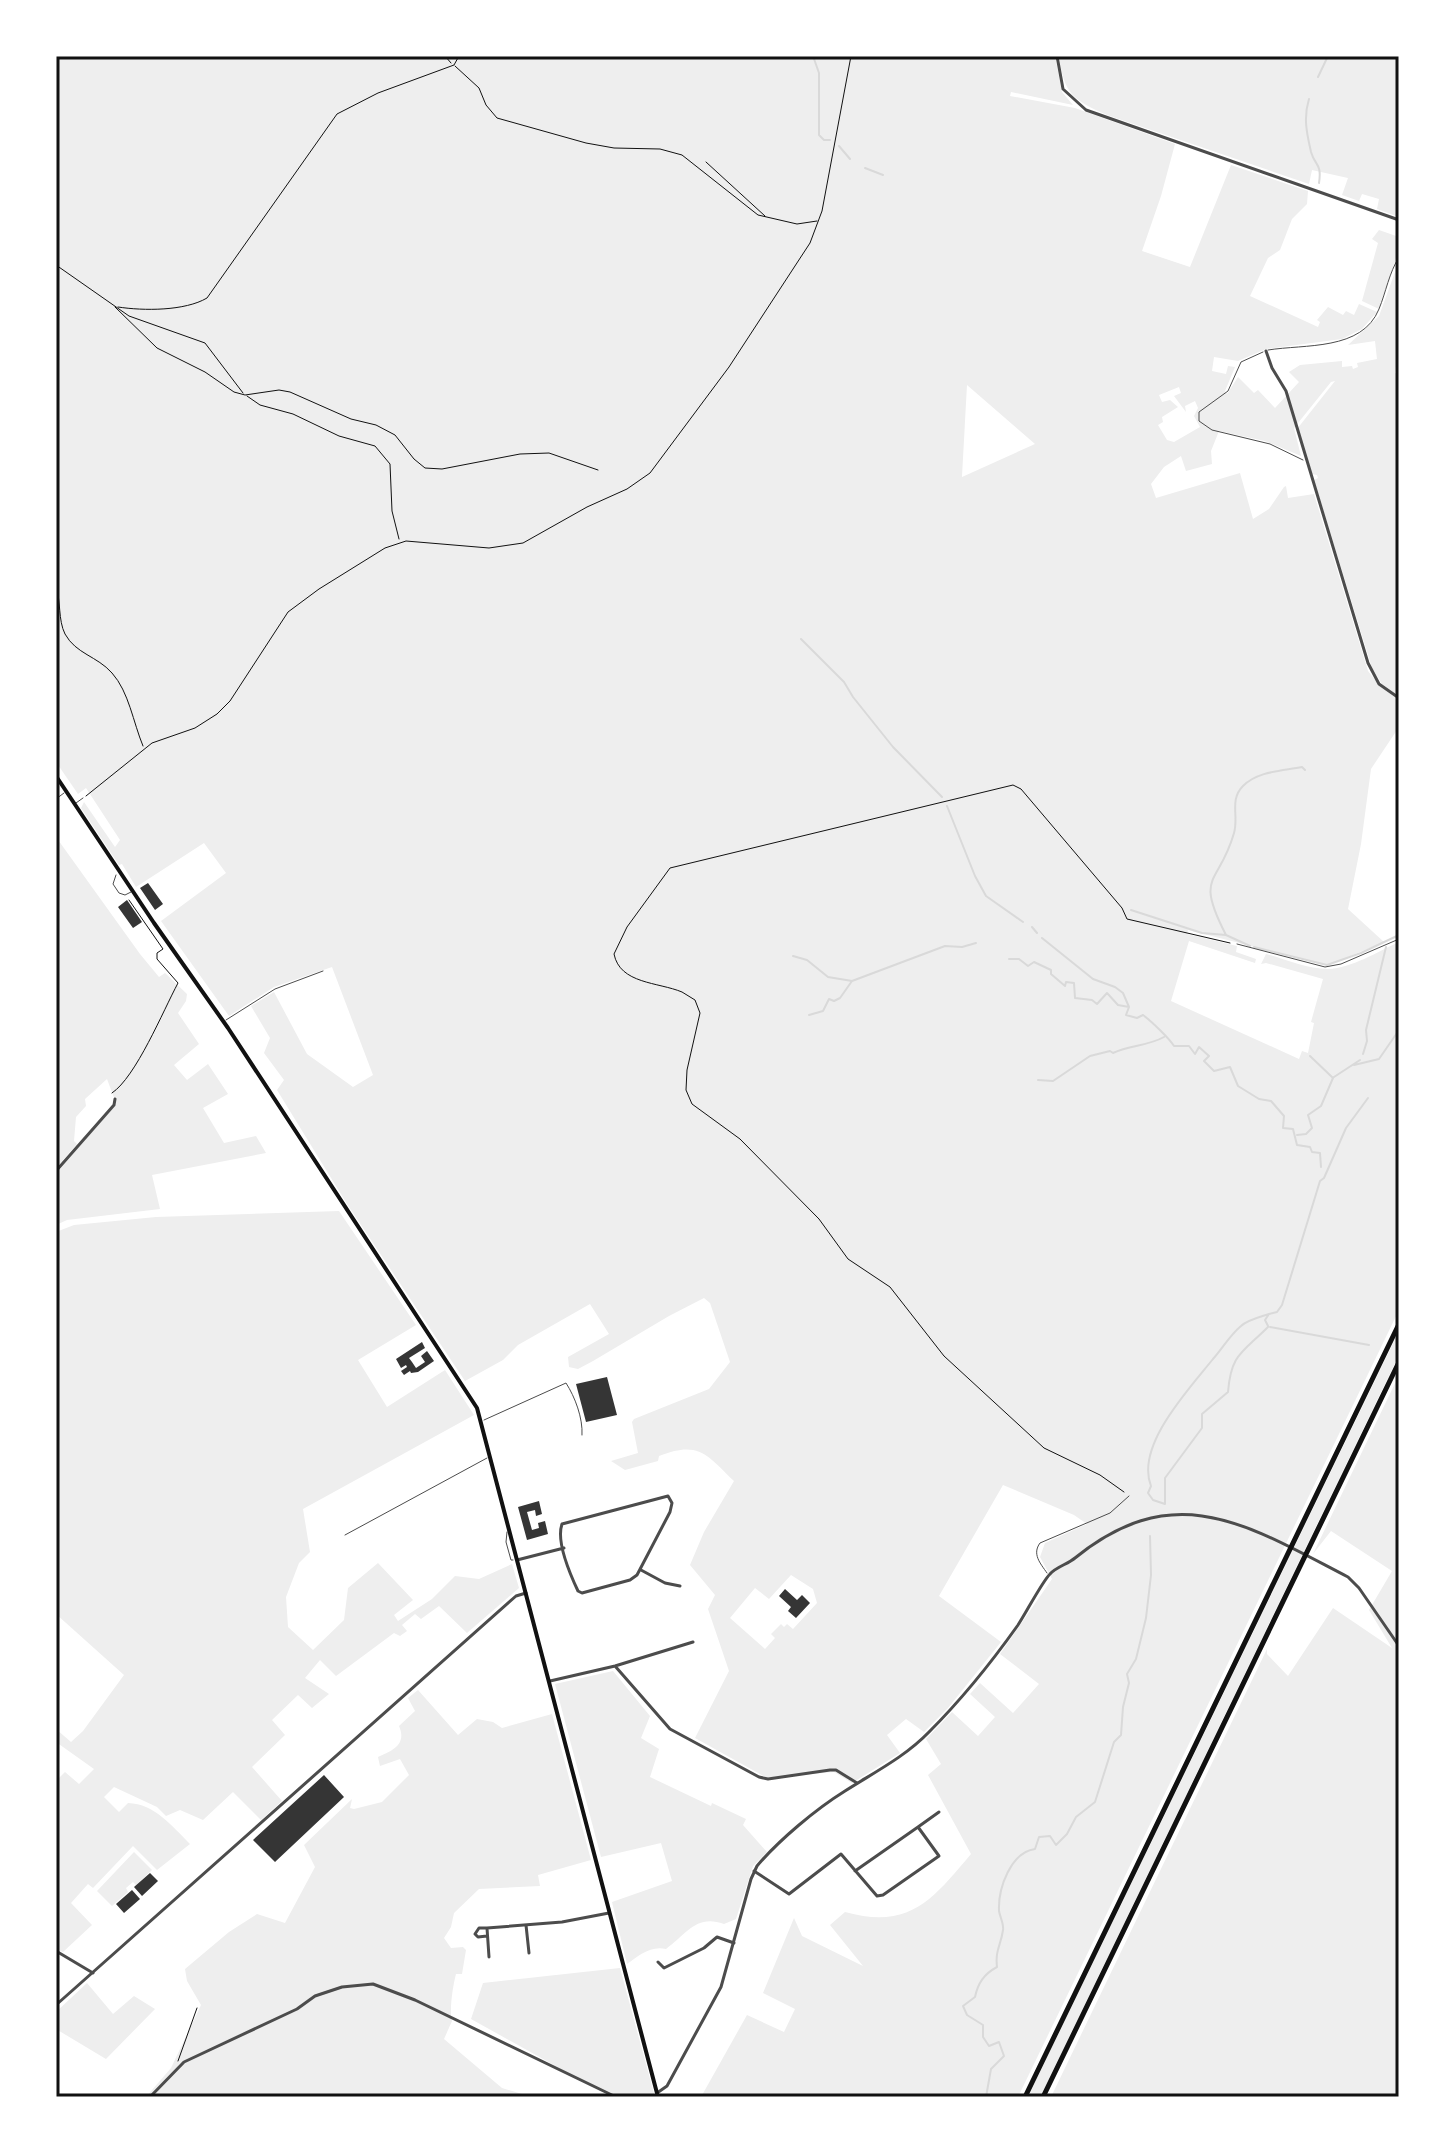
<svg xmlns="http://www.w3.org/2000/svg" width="1455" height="2153" font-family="Overpass,sans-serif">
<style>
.green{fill:#eee;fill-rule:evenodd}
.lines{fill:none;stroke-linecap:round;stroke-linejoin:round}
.stream{stroke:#d9d9d9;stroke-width:2}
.building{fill:#353535}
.path{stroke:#111;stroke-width:1}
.service{stroke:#4c4c4c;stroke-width:1}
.minor{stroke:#4c4c4c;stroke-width:3}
.tertiary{stroke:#4c4c4c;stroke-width:3}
.primary{stroke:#111;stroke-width:4}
.motorway{stroke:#111;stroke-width:5}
.neatline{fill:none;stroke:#111;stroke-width:3}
</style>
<rect width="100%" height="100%" fill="#fff"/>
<path class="green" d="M56 56H1055L1062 92 1073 105 1011 92 1010 96 1075 108 1175 144 1161 196 1142 251 1190 267 1231 165 1308 191 1307 204 1292 219 1280 250 1268 258 1250 296 1318 327 1320 322 1317 320 1328 307 1343 315 1346 311 1354 315 1359 304 1377 312 1362 329 1342 339 1266 349 1238 361 1214 357 1212 371 1226 374 1228 366 1235 367 1225 391 1227 394 1238 377 1254 393 1258 390 1275 408 1299 382 1289 372 1300 365 1342 361V367L1352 366 1353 369 1358 367 1357 363 1377 359 1375 341 1348 345 1379 316 1399 261V346L1395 373 1399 374V696L1382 684 1372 668 1314 480 1318 478 1317 475 1312 474 1297 429 1335 381 1331 382 1294 428 1301 456 1265 441 1219 431 1211 451 1212 464 1186 471 1181 456 1164 467 1151 484 1156 498 1240 473 1253 519 1269 509 1284 487 1286 486 1288 498 1314 494 1368 671 1380 686 1399 699V727L1371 769 1361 844 1348 909 1384 942 1331 964H1323L1188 930 1187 934 1237 946 1236 952 1256 959 1255 963 1189 941 1171 1001 1299 1059 1302 1051 1308 1053 1314 1023 1311 1022 1323 979 1266 963 1261 964 1266 954C1285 959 1307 969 1328 969 1352 968 1377 952 1399 942V1310L1018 2097H701L747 2015 784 2032 795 2009 763 1993 794 1918 802 1936 863 1966 830 1925 845 1912C910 1930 933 1899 971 1854L928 1775 941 1764 926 1739 952 1712 978 1736 995 1717 970 1694 980 1683 1013 1713 1039 1684 1000 1654 1052 1579 1040 1557 1045 1543 1087 1524 1074 1515 1003 1485 939 1596 1001 1642 948 1708 924 1732 906 1719 887 1735 900 1753 852 1783 834 1772 767 1778 695 1738 729 1671 708 1609 715 1595 690 1565 704 1532 734 1481C707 1455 699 1440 659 1456L658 1461 625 1470 611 1461 638 1453 632 1422 634 1419 709 1389 730 1362 710 1303 704 1298 669 1316 593 1361 578 1369 569 1367 568 1357 609 1334 590 1304 518 1345 503 1360 465 1381 347 1204 277 1090 284 1080 264 1053 270 1038 251 1006 274 992 307 1054 353 1087 373 1075 332 967 274 987 229 1016 161 921 226 873 204 843 136 887 122 864 119 865 81 808 84 802 115 847 120 840 86 788 78 794 56 762ZM967 385 1035 444 962 477V476ZM1179 387 1181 393 1174 396 1186 412 1185 406 1195 401 1198 408 1194 416 1200 427 1174 442 1167 440 1158 425 1163 422 1162 417 1178 407 1170 400 1162 402 1159 395ZM791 1575 813 1589 817 1603 793 1629 787 1624 784 1627 781 1624 771 1634 775 1638 765 1649 730 1618 755 1588 769 1599Z
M1059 56H1399V217L1377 209 1379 199 1362 194 1359 201 1342 195 1348 178 1312 170 1309 184 1107 115C1073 100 1064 94 1059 56Z
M1379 230 1399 237C1399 260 1385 286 1379 309L1362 301 1378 243 1372 239Z
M56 837 140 954 159 977 165 973 187 994 186 1001 178 1013 199 1044 174 1065 187 1080 208 1064 228 1094 203 1108 224 1143 256 1136 266 1153 152 1175 160 1209 67 1220 56 1225V1174L116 1103 107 1079 85 1099 86 1106 76 1117 74 1141 77 1144 56 1168Z
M339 1211 416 1325 358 1360 387 1407 445 1370 474 1415 303 1509 310 1552 299 1563 286 1597 288 1627 313 1650 344 1620 348 1588 378 1563 413 1600 394 1615 398 1621 432 1599 455 1576 479 1579 512 1564 519 1588 467 1633 439 1606 421 1619 415 1614 402 1625 407 1631 400 1636 394 1633 336 1676 320 1660 305 1678 329 1694 312 1708 298 1695 272 1720 285 1735 252 1767 282 1801 261 1820 233 1792 203 1820 180 1810 166 1816 157 1807 114 1787 104 1797 119 1812 128 1803C155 1804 172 1826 190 1844L157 1870 133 1846 93 1888 88 1884 71 1903 92 1925 63 1952 56 1949V1781L65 1772 79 1784 94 1769 56 1742V1729L71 1742 83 1731 124 1675 56 1614V1232L74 1225 156 1217Z
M1399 1331V1355L1040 2097H1028Z
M1399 1375V2097H1051L1267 1649V1654L1288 1676 1333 1608 1392 1648 1369 1610 1392 1571 1331 1531 1313 1554Z
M613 1671 650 1716 641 1738 659 1749 650 1777 711 1806 712 1803 746 1819 743 1825 767 1852 753 1866 736 1919 724 1924C696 1914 687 1934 666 1949 651 1945 638 1956 627 1964L612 1902 672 1881 661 1843 601 1857 555 1684Z
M418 1690 458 1735 477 1719 493 1722 502 1728 552 1714 591 1860 538 1875 540 1886 479 1889 454 1913 451 1927 444 1938 451 1948 463 1947 466 1950 462 1974H456C453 1985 449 2011 452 2021L444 2039 502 2088 532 2097H146L171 2068 201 2005 187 1981 185 1969 229 1932 257 1914 285 1923 315 1867 304 1845 352 1799 350 1808 354 1809 382 1802 409 1775 400 1759 380 1766 378 1757C393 1751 407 1744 399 1726L415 1711 408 1698Z
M134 1852 152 1870 136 1885 133 1882 126 1888 128 1892 112 1906 97 1891Z
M620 1968 655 2097H618L579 2079 471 2019 483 1983Z
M87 1983 113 2014 134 1996 155 2009 106 2059 56 2029V2012Z"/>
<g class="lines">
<path class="stream" d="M813 56 819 73V135L824 140H830
M1318 77 1328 56
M1309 99C1303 118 1307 134 1311 152 1315 166 1322 163 1319 183
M839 146 850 159
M865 168 883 175
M801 639 844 682 853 697 893 747 942 797
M947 806 975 876 986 896 1023 922
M1131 910 1202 933 1226 935
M1032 927 1037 933
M1042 938 1093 979 1115 987 1123 993 1129 1007
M1250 946 1226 935C1194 873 1219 886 1234 833 1239 816 1229 800 1243 786 1258 771 1282 771 1302 767L1305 770
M1254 947 1327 965 1361 953 1399 935
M793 956 807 960 828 977 852 981 945 946 962 947 976 943
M1009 959H1019L1028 966 1034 962 1051 970V974L1065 986 1066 982 1074 983 1075 998 1092 1000 1097 1004 1107 993 1118 1005 1129 1007 1126 1015 1137 1018 1143 1015C1151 1021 1169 1038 1174 1046H1189L1195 1054 1199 1047 1209 1056 1204 1061 1214 1071 1230 1067 1238 1086 1259 1099 1271 1101 1284 1116 1283 1128 1293 1129 1297 1145 1310 1147 1312 1152 1320 1153 1321 1167
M809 1015 823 1011 829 999 834 1001 840 998 852 981
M1363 1054 1367 1041 1366 1030 1386 947
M1354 1065 1379 1059 1399 1030
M1334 1077 1360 1060
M1038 1080 1053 1081 1090 1056 1110 1051 1113 1053C1130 1045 1148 1046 1164 1037
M1297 1135 1306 1134 1312 1128 1308 1115 1321 1106 1333 1078 1310 1056
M1268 1326 1265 1320 1269 1314 1277 1312 1282 1305 1320 1181 1324 1178 1346 1128 1368 1098
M1268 1327C1242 1353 1231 1354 1228 1392L1202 1414V1428L1165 1478V1504L1153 1500 1148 1493 1151 1486C1135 1446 1189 1389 1213 1359 1222 1349 1230 1335 1241 1326 1247 1320 1260 1317 1269 1314
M1270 1327 1369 1345
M986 2097 991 2069 1004 2056 999 2042 989 2046 983 2037V2025L967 2015 963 2006 975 1997C978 1983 984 1974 997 1967 995 1950 1001 1945 1003 1930 1004 1924 1000 1917 999 1911 998 1888 1011 1852 1035 1849L1039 1837 1050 1836 1056 1845 1067 1834 1076 1817 1095 1802 1114 1742 1121 1735 1123 1707 1129 1683 1127 1674 1136 1659 1146 1618 1151 1575 1150 1536"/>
</g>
<path class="building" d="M148 883 163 904 155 910 140 888Z
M127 900 142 922 133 928 118 907Z
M422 1342 425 1348 409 1358 412 1362 416 1368 425 1362 421 1356 427 1351 434 1361 418 1372 411 1373 410 1371 404 1375 401 1371 407 1367 406 1365 401 1368 396 1359Z
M607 1377 617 1415 586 1422 576 1384Z
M539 1501 542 1514 536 1516 535 1510 527 1512 532 1530 539 1528 538 1523 545 1521 548 1534 527 1540 518 1507Z
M785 1589 797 1600 802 1595 810 1603 796 1618 788 1611 791 1607 779 1596Z
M324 1775 344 1797 275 1862 253 1840Z
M150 1873 158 1881 142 1896 134 1887Z
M132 1890 140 1899 124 1913 116 1904Z"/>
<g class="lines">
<path class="path" d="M445 56 451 63
M455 66 479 88 486 105 497 118 586 143 614 148 660 149 682 155 758 215 797 224 817 221
M706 162 765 216
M56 265 129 316 205 343 243 393
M115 307 157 348 205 372 234 392 245 395 279 390 290 392 351 419 376 425 395 435 414 459 425 468 442 469 520 454 549 453 598 470
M118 307C144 311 185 311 207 298L337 114 378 93 454 65 459 56
M247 396 260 405 293 414 339 436 375 446 390 464 392 511 399 539
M56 586C61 601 58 620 65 634 76 654 97 656 112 673 129 692 133 722 143 746
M86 796 152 743 195 728 217 714 230 701 288 612 319 589 385 548 406 541 489 548 523 543 587 507 627 489 650 473 729 367 810 243 822 211 851 56
M112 1093C136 1077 163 1011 178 983L157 959V953L163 949 129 900
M1124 1492 1100 1475 1044 1448 944 1356 890 1287 848 1259 819 1219 740 1139 692 1104 686 1090 687 1070 700 1013 695 1000 682 992C658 982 620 984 614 954L627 927 670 868 1013 785 1021 789 1122 908 1127 919 1230 943
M178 2061 197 2008"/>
<path class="service" d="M1268 350C1305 344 1362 351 1379 309 1386 292 1389 273 1399 257
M1263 352 1241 362 1228 391 1199 412V421L1212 430 1270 444 1303 460
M56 799 64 793
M76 803 83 798
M116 875 113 884 119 893 125 895 131 892
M1237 944 1325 967 1341 964 1399 939
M226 1020 275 989 323 971
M484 1420 566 1383C575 1397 583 1418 582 1435
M507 1532 506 1542 511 1560H513
M345 1535 487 1458
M1047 1573C1040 1563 1032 1554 1040 1543L1110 1513 1129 1496"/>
<path class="minor" d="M1057 56 1063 89 1086 110 1399 220
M1266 351 1272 368 1286 391 1368 663 1379 684 1399 698
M56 1171 114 1105 115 1099
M668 1496 672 1503 670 1512 637 1575 630 1580 582 1593 578 1591C570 1574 556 1541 562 1524Z
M517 1560 564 1548
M641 1570 665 1583 680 1586
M615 1666 670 1729 759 1777 768 1779 830 1770H836L857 1783
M550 1681 615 1666 693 1642
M754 1871 789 1894 841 1854 877 1896 883 1895 939 1856 918 1827 939 1812
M855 1871 918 1827
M526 1925 529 1953
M487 1928H479L475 1934 478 1937 487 1936
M56 1951 93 1973
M489 1957 487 1928 562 1922 609 1913
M658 1962 664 1968 704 1948 717 1937 734 1943
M150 2097 184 2062 297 2009 315 1996 342 1987 373 1984 415 2000 616 2097"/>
<path class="tertiary" d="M56 2005 516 1596 526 1593
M657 2093 667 2086 721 1987 751 1879 757 1866C779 1840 816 1809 845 1791 873 1773 905 1757 929 1732 962 1699 991 1663 1018 1625 1026 1613 1042 1582 1050 1574 1056 1567 1068 1564 1075 1558 1176 1476 1249 1526 1348 1577L1359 1588 1399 1646"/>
<path class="primary" d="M56 776 154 923 228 1028 477 1408 658 2097"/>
<path class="motorway" d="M1025 2097 1399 1324
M1043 2097 1399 1362"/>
</g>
<rect width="1455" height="2153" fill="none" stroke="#ffffff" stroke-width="116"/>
<rect x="58" y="58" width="1339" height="2037" class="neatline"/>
</svg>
